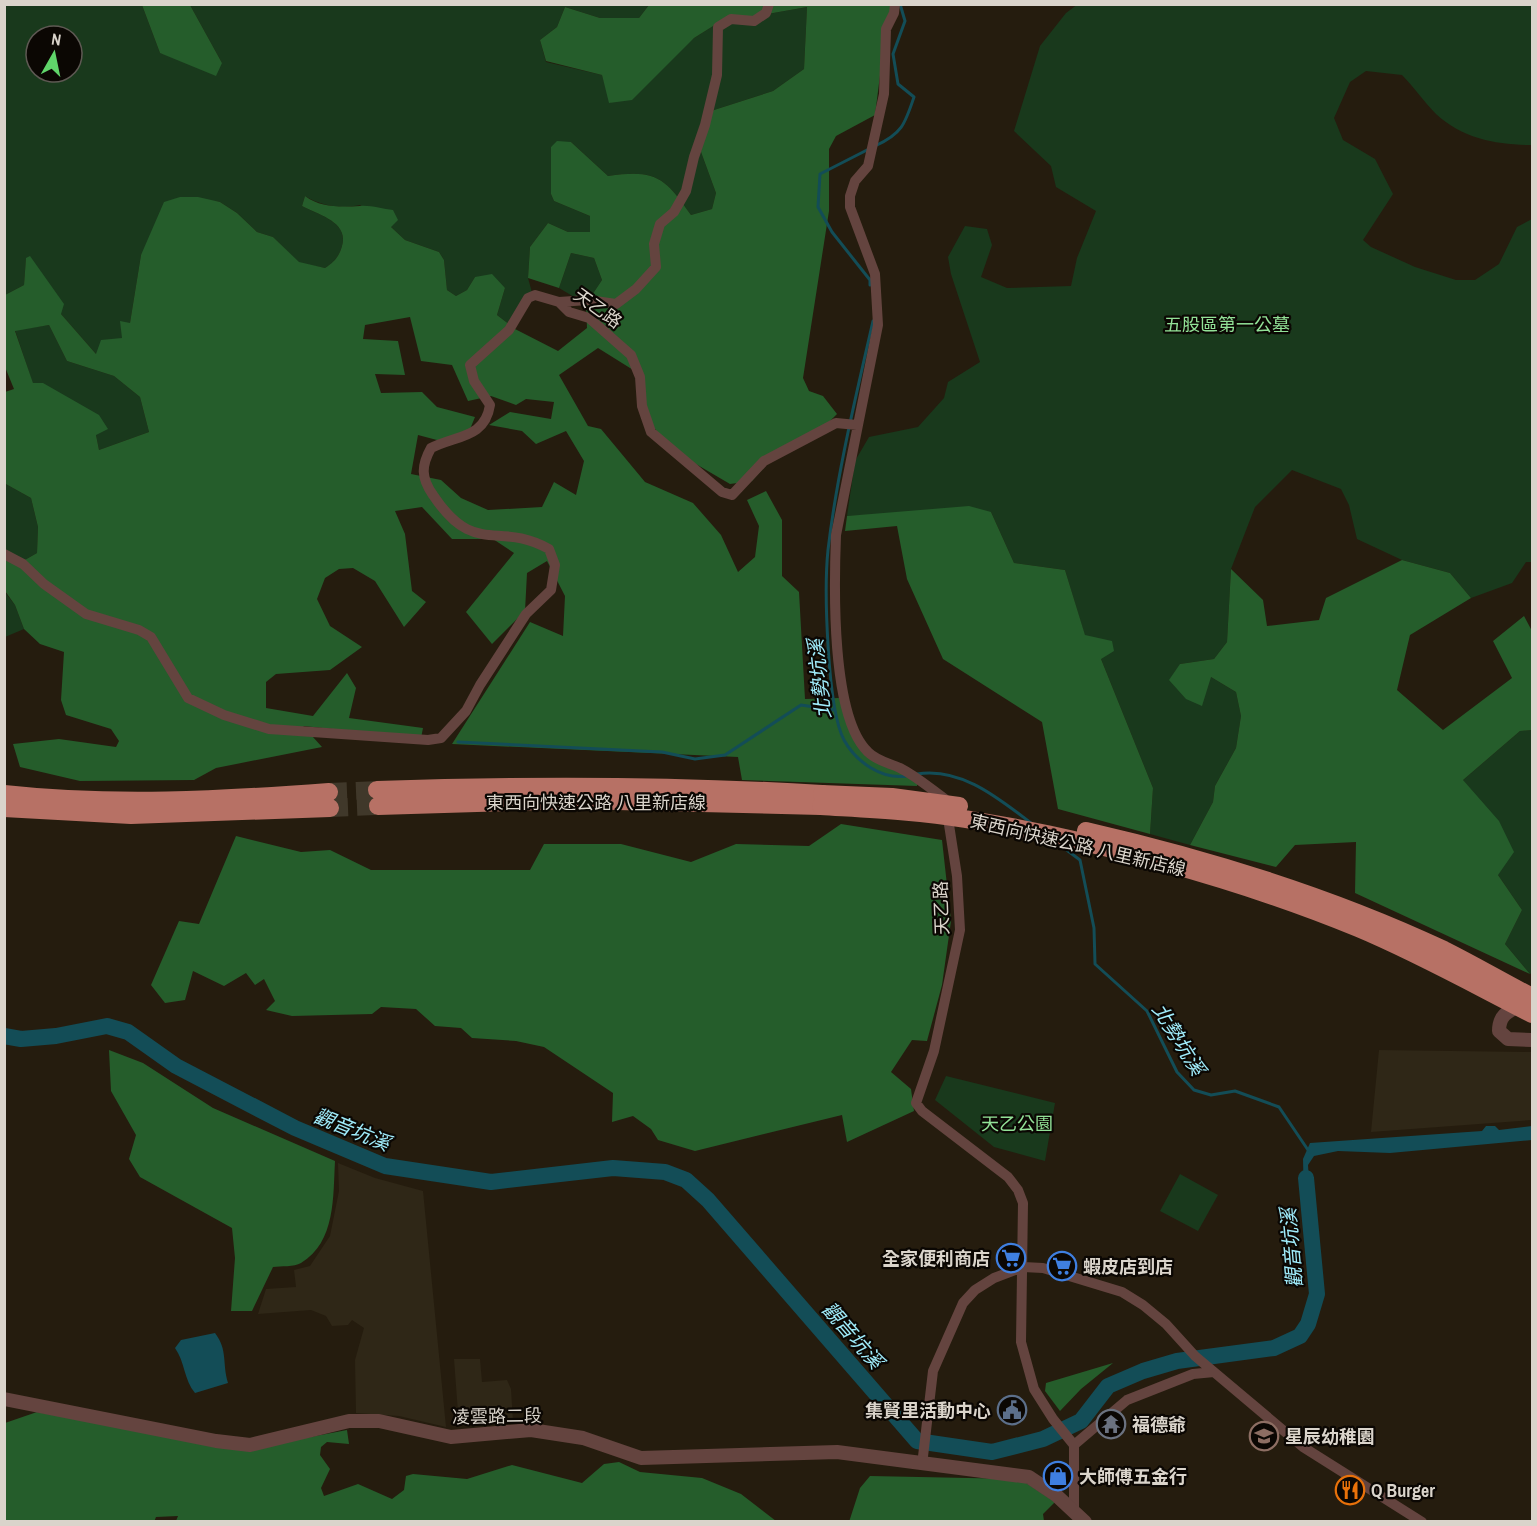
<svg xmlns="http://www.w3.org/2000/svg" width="1537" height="1526" font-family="'Archivo Narrow','Noto Sans TC',sans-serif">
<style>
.industrial{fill:#2f2717}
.green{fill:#19391c;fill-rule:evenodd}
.forest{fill:#255d2b;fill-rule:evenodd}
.water{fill:#134d57}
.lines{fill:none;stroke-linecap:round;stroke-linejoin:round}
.stream{stroke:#134d57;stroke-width:3}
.river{stroke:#134d57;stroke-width:16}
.trunk-tunnel{stroke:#40382a;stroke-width:18;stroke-dasharray:18 9;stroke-linecap:butt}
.minor{stroke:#64443f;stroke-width:10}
.tertiary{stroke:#64443f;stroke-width:14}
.trunk{stroke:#b77165;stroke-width:18}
.trunk-bridge{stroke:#b77165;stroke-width:18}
.labels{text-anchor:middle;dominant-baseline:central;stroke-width:4.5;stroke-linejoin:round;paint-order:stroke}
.street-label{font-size:18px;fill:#dad4cb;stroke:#0b0703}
.park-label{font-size:18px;fill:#92e197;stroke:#0b0703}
.poi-label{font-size:18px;font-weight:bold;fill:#dad4cb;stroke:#0b0703;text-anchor:start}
.water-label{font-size:20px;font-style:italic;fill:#a0ecfb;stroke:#0b0703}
</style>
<rect width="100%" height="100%" fill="#251c0e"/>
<path class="industrial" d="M1379 1050 1532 1052V1120L1371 1132Z
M338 1163 375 1178 423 1191 446 1427 399 1416 356 1413 355 1360 364 1328 352 1320 348 1325 332 1326 326 1316 311 1310 258 1314 266 1289 296 1287 294 1270 310 1266 330 1236 339 1191Z
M454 1359H480L482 1382 507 1380 511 1389 513 1422 459 1426Z"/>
<path class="green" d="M1078 4 1532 5V145C1498 145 1463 139 1436 114 1424 102 1414 87 1402 75L1366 71 1350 82 1334 118 1343 140 1375 159 1393 194 1363 240 1371 247 1415 267 1456 280H1475L1499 264 1517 227 1532 219V562H1526L1512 583 1471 598 1450 573 1402 560 1357 539 1349 505 1341 489 1292 470 1255 507 1231 569 1227 642 1214 659 1180 664 1211 677 1236 692 1241 716 1236 748 1215 786 1213 802 1190 845 1150 834 1153 788 1101 659 1085 636 1065 570 1014 563 991 512 847 516 855 461 869 437 918 427 944 398 948 382 980 362 951 274 948 257 965 226 987 229 992 245 981 277 1007 288 1071 286 1077 258 1096 211 1056 187 1051 166 1014 131 1040 46 1066 13Z
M5 5H142L160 53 222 63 190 5H649L639 18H600L565 7 557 27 540 40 546 62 602 75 610 103 694 38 718 23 807 7 804 69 773 91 714 110 701 152 716 193 712 209 691 215C665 177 655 169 608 176L571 142 551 147V194L554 201 590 216V232H568L548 223 530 247 528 278 533 296 515 329 497 315 505 288 475 277 467 290 456 296 447 290 444 260 439 252 405 240 391 227 360 205C341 209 321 206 305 196L302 206C319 215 349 222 342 246 339 257 334 262 325 268L299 263 273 237 257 232 237 213 220 202 180 197 141 255 130 323 122 338 97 355 61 314 26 259 24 285 5 295ZM36 36H72V72H36Z
M571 253 594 258 602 280 586 304 559 288Z
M49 325 67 361 114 376 140 397 149 432 99 450 96 435 33 384 15 330Z
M4 483 31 498 38 527 37 553 23 561 5 551Z
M4 591 15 605 24 629 5 637Z
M1532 730V973L1530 974 1505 944 1522 910 1498 875 1463 780 1520 731Z
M946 1076 1055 1103 1045 1161 994 1147 935 1100Z
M1180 1174 1218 1195 1198 1231 1160 1211Z"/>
<path class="forest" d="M142 5H190L222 63 216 76 160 53Z
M649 5H897L886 28 875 115 836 136 829 149V211L803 378 809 391 823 396 837 414 821 430 782 447 752 481 730 484 672 450 648 420 638 373 598 348 559 375 588 426 601 429 645 482 693 503 721 535 738 572 755 557 759 526 747 500 766 491 782 520V576L799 592 805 699 839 698 860 748 918 776 917 786 742 780 738 757 452 744 530 622 563 636 565 596 547 561 527 573 525 611 492 644 466 612 514 553 493 539H452L422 507 395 511 405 534 412 591 426 602 404 627 375 581 353 568 339 569 325 578 317 599 330 626 362 647 330 670 276 674 266 682V708L313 716 347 673 356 688 349 718 423 728 421 738 303 726 322 747 216 768 194 780 80 781 20 767 13 744 59 739 116 747 119 741 111 729 66 715 61 700 64 652 40 644 24 629 15 605 5 591 4 551 23 561 37 553 38 527 31 498 4 483 5 392 14 389 5 367V295L24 285 26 258 30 256 64 304 61 314 96 354 101 340 122 338 120 321 130 323 141 255 164 202 180 197H198L220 202 237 213 257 232 273 237 299 262 325 268C334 262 339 257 342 246 349 222 319 215 302 206L305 196C321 208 341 207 360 206 370 205 383 209 393 210L398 220 391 227 405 240 439 252 444 260 447 290 456 296 467 290 475 277 492 274 505 288 497 315 515 329 558 351 587 328 586 304 602 280 594 258 571 253 559 288 528 278 530 247 548 223 568 232H590V216L554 201 551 194V147L557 141 571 142 608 176C655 169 665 177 691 215L712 209 716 193 701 152 703 121 714 110 773 91 804 69 807 7 718 23 694 38 632 100 609 103 602 75 546 61 540 40 557 27 565 7 600 18H639ZM410 317 421 361 452 365 468 401 491 396 516 405 526 399 554 402 551 419 510 412 489 425 522 431 536 444 566 431 584 461 576 495 554 482 542 507 488 510 461 498 441 480 411 474 418 435 452 444 466 439 475 417 437 407 422 392 381 393 375 374 405 375 398 341 363 339 365 325ZM49 325 67 361 114 376 140 397 149 432 99 450 96 435 108 429 99 415 43 383H33L15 331Z
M969 506 991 512 1014 563 1065 570 1085 635 1112 641 1114 651 1101 659 1153 788 1150 834 1058 809 1042 722 943 659 907 579 897 526 845 531 847 516Z
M1402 560 1450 573 1471 598 1410 635 1397 690 1443 730 1512 678 1493 641 1524 616 1532 631V730L1520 731 1463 780 1499 821 1514 852 1498 875 1522 910 1505 944 1530 974 1355 893 1356 842 1295 845 1276 867 1190 845 1213 802 1215 786 1236 748 1241 716 1236 692 1211 677 1202 706 1186 699 1169 680 1180 664 1214 659 1227 642 1231 569 1263 600 1267 626 1319 620 1326 598Z
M841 824 942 840 951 921 942 985 927 1041 912 1040 891 1072 911 1089 914 1111 847 1142 842 1115 695 1151 658 1140 651 1129 633 1116 612 1122 613 1093 544 1047 516 1041 472 1038 461 1028 435 1026 416 1009 381 1007 372 1014 292 1016 266 1010 275 1001 264 979 255 985 246 973 224 986 193 971 185 1000 165 1003 151 985 179 921 199 924 236 836 301 852 330 850 371 870H530L544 844H621L691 862 736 844 809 846Z
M109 1050 143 1063 213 1108 335 1161C333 1196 336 1242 301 1263 294 1267 281 1266 273 1267L252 1311H231L235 1258 232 1228 140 1177 129 1159 136 1135 111 1091Z
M1113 1363 1081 1389 1060 1411 1045 1391 1046 1383Z
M37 1412 242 1450 347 1430 349 1444 327 1442 321 1447 320 1455 330 1469 321 1488 324 1496 358 1484 392 1499 404 1490 406 1476 413 1474 467 1479 512 1465 582 1483 604 1464 619 1462 640 1472 702 1478 741 1494 776 1521H176L178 1516 156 1517 154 1522H5V1423Z
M870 1476 1020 1479 1055 1502 1043 1514 1044 1521 849 1522 860 1488Z"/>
<path class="water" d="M1486 1126H1495L1499 1130 1532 1126V1140L1390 1153 1338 1151 1314 1156 1308 1165 1310 1197 1304 1201 1303 1159 1310 1143 1482 1131Z
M215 1333C228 1350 222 1363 228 1383L195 1393C184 1380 185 1362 175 1348L181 1340Z"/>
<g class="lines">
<path class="stream" d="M875 146C902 134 905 124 914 97L898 84 893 54 905 21 900 4
M869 149 820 174 818 207 832 232 870 280V285
M873 321C856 396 837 473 828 550 824 588 827 708 844 740 856 762 882 780 907 776
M458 742 662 752 695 759 725 755 801 705 834 710
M917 774C961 767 998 798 1031 823
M1060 845 1080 860 1094 928 1095 964 1147 1011 1177 1072 1194 1090 1211 1095 1235 1091 1279 1107 1308 1150"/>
<path class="river" d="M4 1036 21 1039 56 1036 107 1026 128 1032 176 1066 295 1128 385 1166 491 1182 613 1168 665 1172 686 1180 708 1200 917 1441 992 1452 1043 1439 1081 1421 1108 1386 1143 1371 1177 1361 1274 1348 1300 1336 1308 1324 1317 1294 1306 1178"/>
<path class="trunk-tunnel" d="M329 792 377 790
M330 808 378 806"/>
<path class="minor" d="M769 4 766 13 754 21 731 19 718 27 717 75 705 125 694 157 686 191 674 212 660 224 654 244 656 267 636 289 616 304 588 300 559 302 569 312 589 318 631 355 640 377 642 406 651 432 722 492 732 495 764 461 836 423 857 425
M895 4 894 13 886 29 884 94 868 166 855 181 850 196V207L875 274 878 325 836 535C834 586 831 717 868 752 877 761 889 763 900 768 916 776 931 789 945 799L957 876 960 930 934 1051 916 1103 922 1111 1008 1177 1018 1190 1023 1203 1021 1342 1034 1389 1053 1419 1074 1445
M4 554 23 564 44 584 86 614 139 630 151 637 188 698 224 715 269 729 428 740 441 738 466 711 480 685 526 614 551 590 555 565 549 549C497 520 475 558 433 495 421 478 421 466 431 448 457 435 485 438 490 405L474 381 470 365 509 330 528 298 535 295 559 302
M1074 1445 1127 1400 1193 1374 1214 1372
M922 1465 933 1371 963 1303 975 1290 994 1278 1023 1267 1043 1268 1122 1292 1143 1305 1166 1324 1195 1356 1303 1447 1422 1522
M1074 1510V1445"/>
<path class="tertiary" d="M1523 1004C1509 1011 1499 1014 1499 1031L1508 1039 1532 1040
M4 1399 216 1441 250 1445 349 1421H379L451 1437 531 1430 583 1438 641 1458 837 1452 1029 1477 1056 1495 1085 1522"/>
<path class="trunk" d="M377 790C526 785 673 785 822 794
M4 794C113 806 221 800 329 792
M378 806 575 800 821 806
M4 808 131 815 330 808"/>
<path class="trunk-bridge" d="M822 794 892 797 959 806
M821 806C869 809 918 811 965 819 1092 839 1239 879 1358 928 1418 953 1475 985 1532 1014
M1086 831C1208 859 1331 897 1444 950 1474 965 1503 982 1532 997"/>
</g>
<defs>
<g id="supermarket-ring" transform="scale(1.5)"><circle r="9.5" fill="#0b0703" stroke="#3f7fe0" stroke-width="1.5"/><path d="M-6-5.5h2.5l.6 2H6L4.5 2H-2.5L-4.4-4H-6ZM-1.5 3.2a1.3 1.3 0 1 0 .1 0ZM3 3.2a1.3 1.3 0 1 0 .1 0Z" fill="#3f7fe0"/></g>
<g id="civic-ring" transform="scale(1.5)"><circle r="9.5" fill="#0b0703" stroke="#5c6f8a" stroke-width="1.5"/><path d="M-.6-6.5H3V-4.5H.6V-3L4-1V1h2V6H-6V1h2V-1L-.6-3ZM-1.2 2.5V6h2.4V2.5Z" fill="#5c6f8a"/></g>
<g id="temple-ring" transform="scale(1.5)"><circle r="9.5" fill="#0b0703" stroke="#6b7280" stroke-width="1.5"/><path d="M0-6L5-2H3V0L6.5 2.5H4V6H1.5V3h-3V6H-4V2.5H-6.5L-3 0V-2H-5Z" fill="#6b7280"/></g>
<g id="school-ring" transform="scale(1.5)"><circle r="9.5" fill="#0b0703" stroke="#8d6e63" stroke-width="1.5"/><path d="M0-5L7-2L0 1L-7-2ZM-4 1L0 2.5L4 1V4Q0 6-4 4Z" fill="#8d6e63"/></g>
<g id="shop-ring" transform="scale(1.5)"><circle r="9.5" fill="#0b0703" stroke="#3f7fe0" stroke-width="1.5"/><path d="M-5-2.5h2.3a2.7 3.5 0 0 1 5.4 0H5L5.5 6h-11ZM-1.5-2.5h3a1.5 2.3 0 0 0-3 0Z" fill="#3f7fe0"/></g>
<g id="restaurant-ring" transform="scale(1.5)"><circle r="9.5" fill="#0b0703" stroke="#e8710a" stroke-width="1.5"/><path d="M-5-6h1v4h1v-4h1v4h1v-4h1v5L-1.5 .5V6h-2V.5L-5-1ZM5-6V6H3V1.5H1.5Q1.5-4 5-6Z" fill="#e8710a"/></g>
</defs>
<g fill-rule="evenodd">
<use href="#supermarket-ring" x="1011" y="1258"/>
<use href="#supermarket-ring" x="1062" y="1266"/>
<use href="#civic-ring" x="1012" y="1410"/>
<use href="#temple-ring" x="1111" y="1424"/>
<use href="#school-ring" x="1264" y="1436"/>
<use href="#shop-ring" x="1058" y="1476"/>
<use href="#restaurant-ring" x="1350" y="1490"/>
</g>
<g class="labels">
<g class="street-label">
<text transform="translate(598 308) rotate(36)">天乙路</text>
<text x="596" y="802">東西向快速公路 八里新店線</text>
<text transform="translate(1078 845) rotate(13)">東西向快速公路 八里新店線</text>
<text transform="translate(941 908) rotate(-92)">天乙路</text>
<text transform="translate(497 1416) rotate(-1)">凌雲路二段</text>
</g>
<g class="park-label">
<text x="1227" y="324">五股區第一公墓</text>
<text x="1017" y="1123">天乙公園</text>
</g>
<g class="poi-label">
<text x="990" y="1258" text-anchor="end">全家便利商店</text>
<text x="1083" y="1266">蝦皮店到店</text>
<text x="991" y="1410" text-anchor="end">集賢里活動中心</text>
<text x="1132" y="1424">福德爺</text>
<text x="1285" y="1436">星辰幼稚園</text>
<text x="1079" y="1476">大師傅五金行</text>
<text x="1371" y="1490">Q Burger</text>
</g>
<g class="water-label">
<text transform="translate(819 679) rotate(-96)">北勢坑溪</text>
<text transform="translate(1179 1039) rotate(58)">北勢坑溪</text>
<text transform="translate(352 1129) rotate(22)">觀音坑溪</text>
<text transform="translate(1291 1248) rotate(-95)">觀音坑溪</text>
<text transform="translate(853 1335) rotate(49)">觀音坑溪</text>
</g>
</g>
<rect width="1537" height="1526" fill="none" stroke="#dad4cb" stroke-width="12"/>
<g transform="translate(54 54) rotate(9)"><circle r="28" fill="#0b0703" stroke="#5e5953" stroke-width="1.5"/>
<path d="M0-4.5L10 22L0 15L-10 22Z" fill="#60d56a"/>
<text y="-9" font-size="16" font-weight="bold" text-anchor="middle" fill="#dad4cb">N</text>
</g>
</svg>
